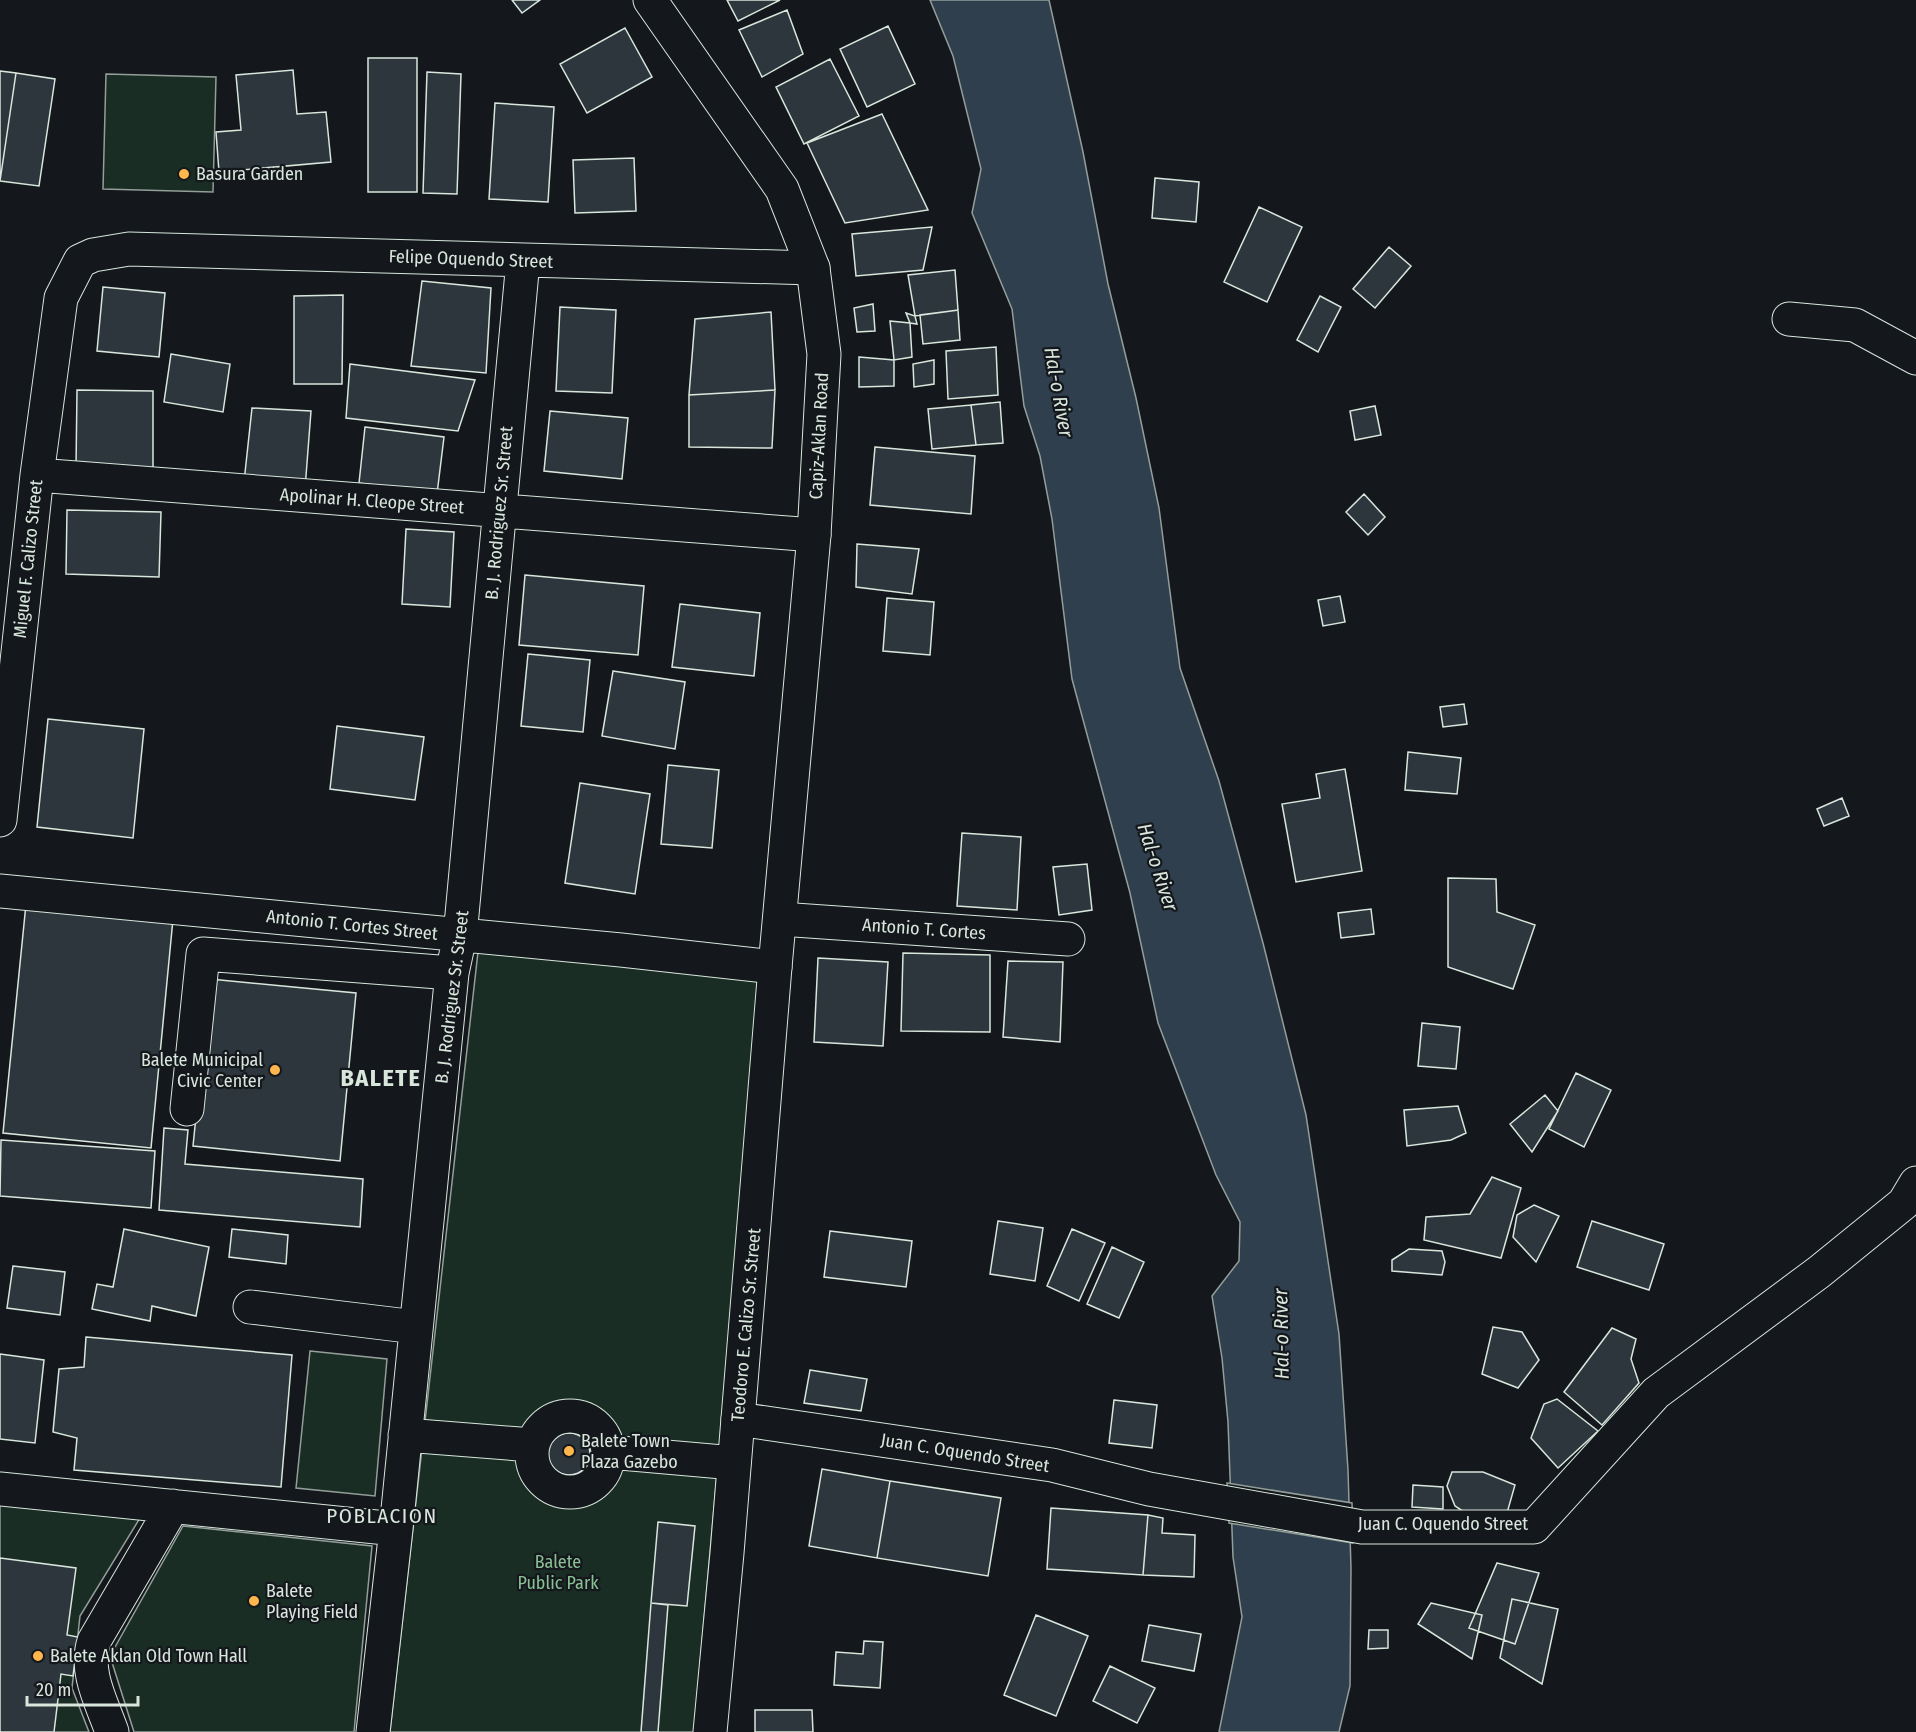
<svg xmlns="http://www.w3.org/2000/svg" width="1916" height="1732" font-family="'Fira Sans Condensed',sans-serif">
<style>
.green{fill:#1a2d24;stroke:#939e99;stroke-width:1.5}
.water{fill:#2f3f4d;stroke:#939e99;stroke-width:1.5}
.pier{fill:#14181c;stroke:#939e99;stroke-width:1.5}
.building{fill:#2c363c;stroke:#d8e6dc;stroke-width:1.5}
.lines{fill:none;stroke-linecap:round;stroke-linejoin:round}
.minor-casing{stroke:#d8e6dc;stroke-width:35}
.major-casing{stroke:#d8e6dc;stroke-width:35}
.minor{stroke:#14181c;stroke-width:33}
.major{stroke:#14181c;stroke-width:33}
.poi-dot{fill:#ffb74d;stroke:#14181c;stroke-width:2}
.labels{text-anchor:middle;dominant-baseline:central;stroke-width:4.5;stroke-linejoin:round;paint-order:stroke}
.poi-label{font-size:18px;fill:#d8e6dc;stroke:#14181c;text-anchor:start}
.street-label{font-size:18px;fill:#d8e6dc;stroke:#14181c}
.park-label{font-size:18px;fill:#8ac095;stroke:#14181c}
.water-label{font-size:20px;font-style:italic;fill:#d8e6dc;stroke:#14181c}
.quarter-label{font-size:21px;letter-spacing:1.5px;fill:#d8e6dc;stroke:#14181c}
.district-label{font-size:24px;font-weight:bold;letter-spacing:1.5px;fill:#d8e6dc;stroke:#14181c}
</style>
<rect width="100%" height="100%" fill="#14181c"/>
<path class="green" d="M106 74 216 77 213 192 103 189Z
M478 952 761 978 694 1732H390Z
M310 1351 387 1359 375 1496 296 1488Z
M0 1505 140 1518 80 1616 72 1688 89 1732H0Z
M183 1526 372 1546 354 1732H134L110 1656Z"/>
<path class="water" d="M930 0H1049L1083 152 1108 284 1136 398 1159 508 1180 668 1219 781 1263 943 1306 1115 1339 1334 1348 1470 1351 1568 1350 1686 1339 1732H1219L1242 1617 1233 1557 1228 1422 1222 1358 1212 1296 1239 1261 1240 1222 1216 1175 1158 1023 1130 893 1072 679 1052 519 1040 456 1024 406 1012 309 972 213 981 169 953 56Z"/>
<path class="pier" d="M1227 1483 1352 1503 1353 1543 1229 1523Z"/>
<path class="building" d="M512 0H540L522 13Z
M727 0H780L738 21Z
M787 10 803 54 762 77 739 30Z
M888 26 915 84 867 107 840 49Z
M625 28 652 77 587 113 560 64Z
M368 58H417V192H368Z
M830 59 859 116 804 144 776 87Z
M293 70 297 114 326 112 331 162 219 172 216 132 241 130 236 75Z
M0 71 16 73 0 181Z
M427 72 461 74 457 194 423 193Z
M16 73 55 79 39 186 0 181Z
M495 103 554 107 548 202 489 199Z
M882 114 928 210 845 223 807 143Z
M634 158 636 211 575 213 573 160Z
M1155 178 1199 182 1196 222 1152 218Z
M1259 207 1302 227 1267 302 1224 282Z
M932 227 923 270 856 276 852 234Z
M1389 247 1411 266 1375 308 1353 289Z
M955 270 958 310 915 316 908 275Z
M422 281 491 288 486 373 411 366Z
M103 287 165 293 159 357 97 351Z
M343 295 342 384H294V296Z
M1320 296 1341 307 1318 352 1297 340Z
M873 304 875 331 857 332 854 308Z
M560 307 616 310 612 393 556 391Z
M958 310 960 340 923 344 920 315Z
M771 312 775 390 689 395 695 319Z
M906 313 915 316 917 324 910 323Z
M890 321 910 323 912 357 894 360Z
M996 347 998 395 948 399 946 351Z
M171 354 230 364 223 412 164 402Z
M859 357 894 360V386L859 387Z
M934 360V384L914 387 913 364Z
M350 364 475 380 458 431 346 418Z
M77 390 153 391V468H76Z
M775 390 772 448 689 447V395Z
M1000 402 1003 443 976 445 971 405Z
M971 405 976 445 932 449 928 409Z
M1375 406 1381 435 1355 440 1350 411Z
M252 408 311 411 305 489 244 482Z
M550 411 628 418 622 479 544 471Z
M365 427 444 437 437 494 359 483Z
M875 447 975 456 971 514 870 505Z
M1364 494 1385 517 1368 535 1346 512Z
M67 510 161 512 159 577 66 574Z
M406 529 454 532 450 607 402 604Z
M857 544 919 549 912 594 856 587Z
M525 575 644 586 638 655 519 645Z
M1340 596 1345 622 1323 626 1318 600Z
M887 598 934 602 930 655 883 651Z
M680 604 760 613 754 676 672 667Z
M528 654 590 660 583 732 521 726Z
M613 671 685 682 675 749 602 736Z
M1464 704 1467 724 1443 727 1440 707Z
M48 719 144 729 133 838 37 827Z
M337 726 424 737 415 800 330 789Z
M1408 752 1461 758 1457 794 1405 790Z
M668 765 719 770 712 848 661 844Z
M1345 769 1362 871 1296 882 1282 804 1320 798 1316 774Z
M580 783 650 794 635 894 565 883Z
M1842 798 1849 816 1824 826 1817 809Z
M962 833 1021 837 1017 910 957 906Z
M1087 864 1092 910 1059 915 1053 867Z
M1448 878 1496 879 1497 912 1535 925 1513 989 1448 967Z
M26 904 173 919 151 1148 3 1133Z
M1371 909 1374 934 1341 938 1338 913Z
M903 953 990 955V1032L901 1031Z
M818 958 888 962 883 1046 814 1042Z
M1008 961 1063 962 1060 1042 1003 1037Z
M210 979 356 993 340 1161 193 1146Z
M1422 1023 1460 1027 1456 1069 1418 1066Z
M1576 1073 1611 1090 1584 1147 1549 1129Z
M1545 1095 1558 1111 1532 1152 1510 1124Z
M1458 1106 1466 1133 1451 1140 1407 1146 1404 1110Z
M164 1128 188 1130 185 1164 363 1179 360 1227 159 1210Z
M1 1140 155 1151 151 1208 0 1196Z
M1492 1177 1521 1188 1501 1258 1424 1240 1426 1217 1470 1214Z
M1534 1205 1559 1216 1536 1262 1513 1237 1517 1215Z
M998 1221 1043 1228 1035 1281 990 1274Z
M1592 1221 1664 1244 1649 1290 1577 1267Z
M124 1229 209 1247 196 1316 152 1306 150 1321 92 1309 97 1284 113 1287Z
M232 1229 288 1235 286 1264 229 1257Z
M1072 1229 1105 1243 1079 1301 1047 1286Z
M830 1231 912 1241 906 1287 824 1277Z
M1112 1247 1144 1262 1119 1318 1087 1304Z
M1409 1249 1442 1251 1445 1262 1442 1275 1392 1271V1260Z
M13 1266 65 1272 60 1315 7 1308Z
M1493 1327 1522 1332 1539 1360 1518 1388 1482 1374Z
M1612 1328 1636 1339 1631 1359 1639 1383 1602 1425 1564 1392Z
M86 1337 292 1355 281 1487 74 1470 77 1438 53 1432 59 1369 84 1367Z
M0 1354 44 1360 35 1443 0 1439Z
M810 1370 867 1379 861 1411 804 1403Z
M1557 1399 1598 1431 1558 1468 1531 1438 1544 1404Z
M1114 1400 1157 1405 1152 1448 1109 1443Z
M548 1454a21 21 0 1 1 42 0a21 21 0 1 1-42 0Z
M822 1469 890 1481 877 1558 809 1546Z
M1452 1472H1483L1515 1485 1507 1513 1478 1521 1455 1506 1447 1486Z
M890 1481 1001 1498 988 1576 877 1558Z
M1413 1485 1443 1487V1509L1412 1507Z
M1051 1508 1148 1515 1143 1575 1047 1569Z
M1148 1515 1163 1518 1162 1533 1195 1535 1194 1577 1143 1575Z
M658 1522 695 1526 687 1606 651 1603Z
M0 1558 76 1568 67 1635 78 1637 73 1676 61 1674 54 1732H0Z
M1497 1563 1539 1573 1515 1644 1469 1628Z
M1512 1599 1558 1609 1542 1684 1500 1658Z
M651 1603 668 1605 658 1732H641Z
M1431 1603 1482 1615 1472 1659 1418 1624Z
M1036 1615 1088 1636 1056 1716 1004 1695Z
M1149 1625 1201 1634 1194 1671 1142 1661Z
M1369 1630H1388V1648L1368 1649Z
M864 1641 883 1642 880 1688 834 1685 836 1652 863 1654Z
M1110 1666 1155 1688 1137 1723 1093 1701Z
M755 1710H812L813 1732H755Z"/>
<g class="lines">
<g class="minor-casing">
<path id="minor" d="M1789 319 1855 325 1916 358
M37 475 814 535
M0 820 37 475 61 298 80 261 93 255 129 249 813 268
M0 891 621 950 775 967
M780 919 1068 939
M187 1109 203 954 452 973
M250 1307 416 1327
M532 1454a38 38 0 1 1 76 0a38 38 0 1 1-76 0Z
M738 1419 1052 1465 1149 1489 1362 1527H1534L1656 1393 1819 1272 1904 1203 1916 1183
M405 1435 532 1445
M609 1452 734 1463
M0 1489 396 1529
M112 1732C102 1703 84 1672 94 1641L173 1506
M373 1732 396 1529 452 973 460 936 523 261"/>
</g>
<g class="major-casing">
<path id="major" d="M650 0 782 189 813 268 824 354 814 535 775 967 727 1553 710 1732"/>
</g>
<use href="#minor" class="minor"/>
<use href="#major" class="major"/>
</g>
<g class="poi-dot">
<circle cx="184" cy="174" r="6"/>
<circle cx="275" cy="1070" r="6"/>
<circle cx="569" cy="1451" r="6"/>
<circle cx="254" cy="1601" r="6"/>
<circle cx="38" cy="1656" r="6"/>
</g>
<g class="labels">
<g class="poi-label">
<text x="196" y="174">Basura Garden</text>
<text x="263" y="1060" text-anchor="end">Balete Municipal<tspan x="263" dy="21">Civic Center</tspan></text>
<text x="581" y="1441">Balete Town<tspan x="581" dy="21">Plaza Gazebo</tspan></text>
<text x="266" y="1591">Balete<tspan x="266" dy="21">Playing Field</tspan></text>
<text x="50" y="1656">Balete Aklan Old Town Hall</text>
</g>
<g class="street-label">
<text transform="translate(471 259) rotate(2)">Felipe Oquendo Street</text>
<text transform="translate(819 436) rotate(-87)">Capiz-Aklan Road</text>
<text transform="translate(372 501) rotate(4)">Apolinar H. Cleope Street</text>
<text transform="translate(499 513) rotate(-85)">B. J. Rodriguez Sr. Street</text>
<text transform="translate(28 559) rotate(-84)">Miguel F. Calizo Street</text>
<text transform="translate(352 925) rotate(6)">Antonio T. Cortes Street</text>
<text transform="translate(924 929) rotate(4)">Antonio T. Cortes</text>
<text transform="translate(452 997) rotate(-83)">B. J. Rodriguez Sr. Street</text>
<text transform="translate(746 1325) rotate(-85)">Teodoro E. Calizo Sr. Street</text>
<text transform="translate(965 1453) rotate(9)">Juan C. Oquendo Street</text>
<text x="1443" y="1524">Juan C. Oquendo Street</text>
</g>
<g class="park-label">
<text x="558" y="1562">Balete<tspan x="558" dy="21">Public Park</tspan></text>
</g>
<g class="water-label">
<text transform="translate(1059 392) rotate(80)">Hal-o River</text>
<text transform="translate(1158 867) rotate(72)">Hal-o River</text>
<text transform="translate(1281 1334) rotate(-91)">Hal-o River</text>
</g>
<g class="quarter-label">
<text x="382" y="1516">POBLACION</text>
</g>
<g class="district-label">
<text x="381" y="1078">BALETE</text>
</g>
</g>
<path d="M27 1696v9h111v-9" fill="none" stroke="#d8e6dc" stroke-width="3"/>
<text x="36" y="1696" font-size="18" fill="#d8e6dc" stroke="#14181c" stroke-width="4.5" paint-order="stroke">20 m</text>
</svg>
